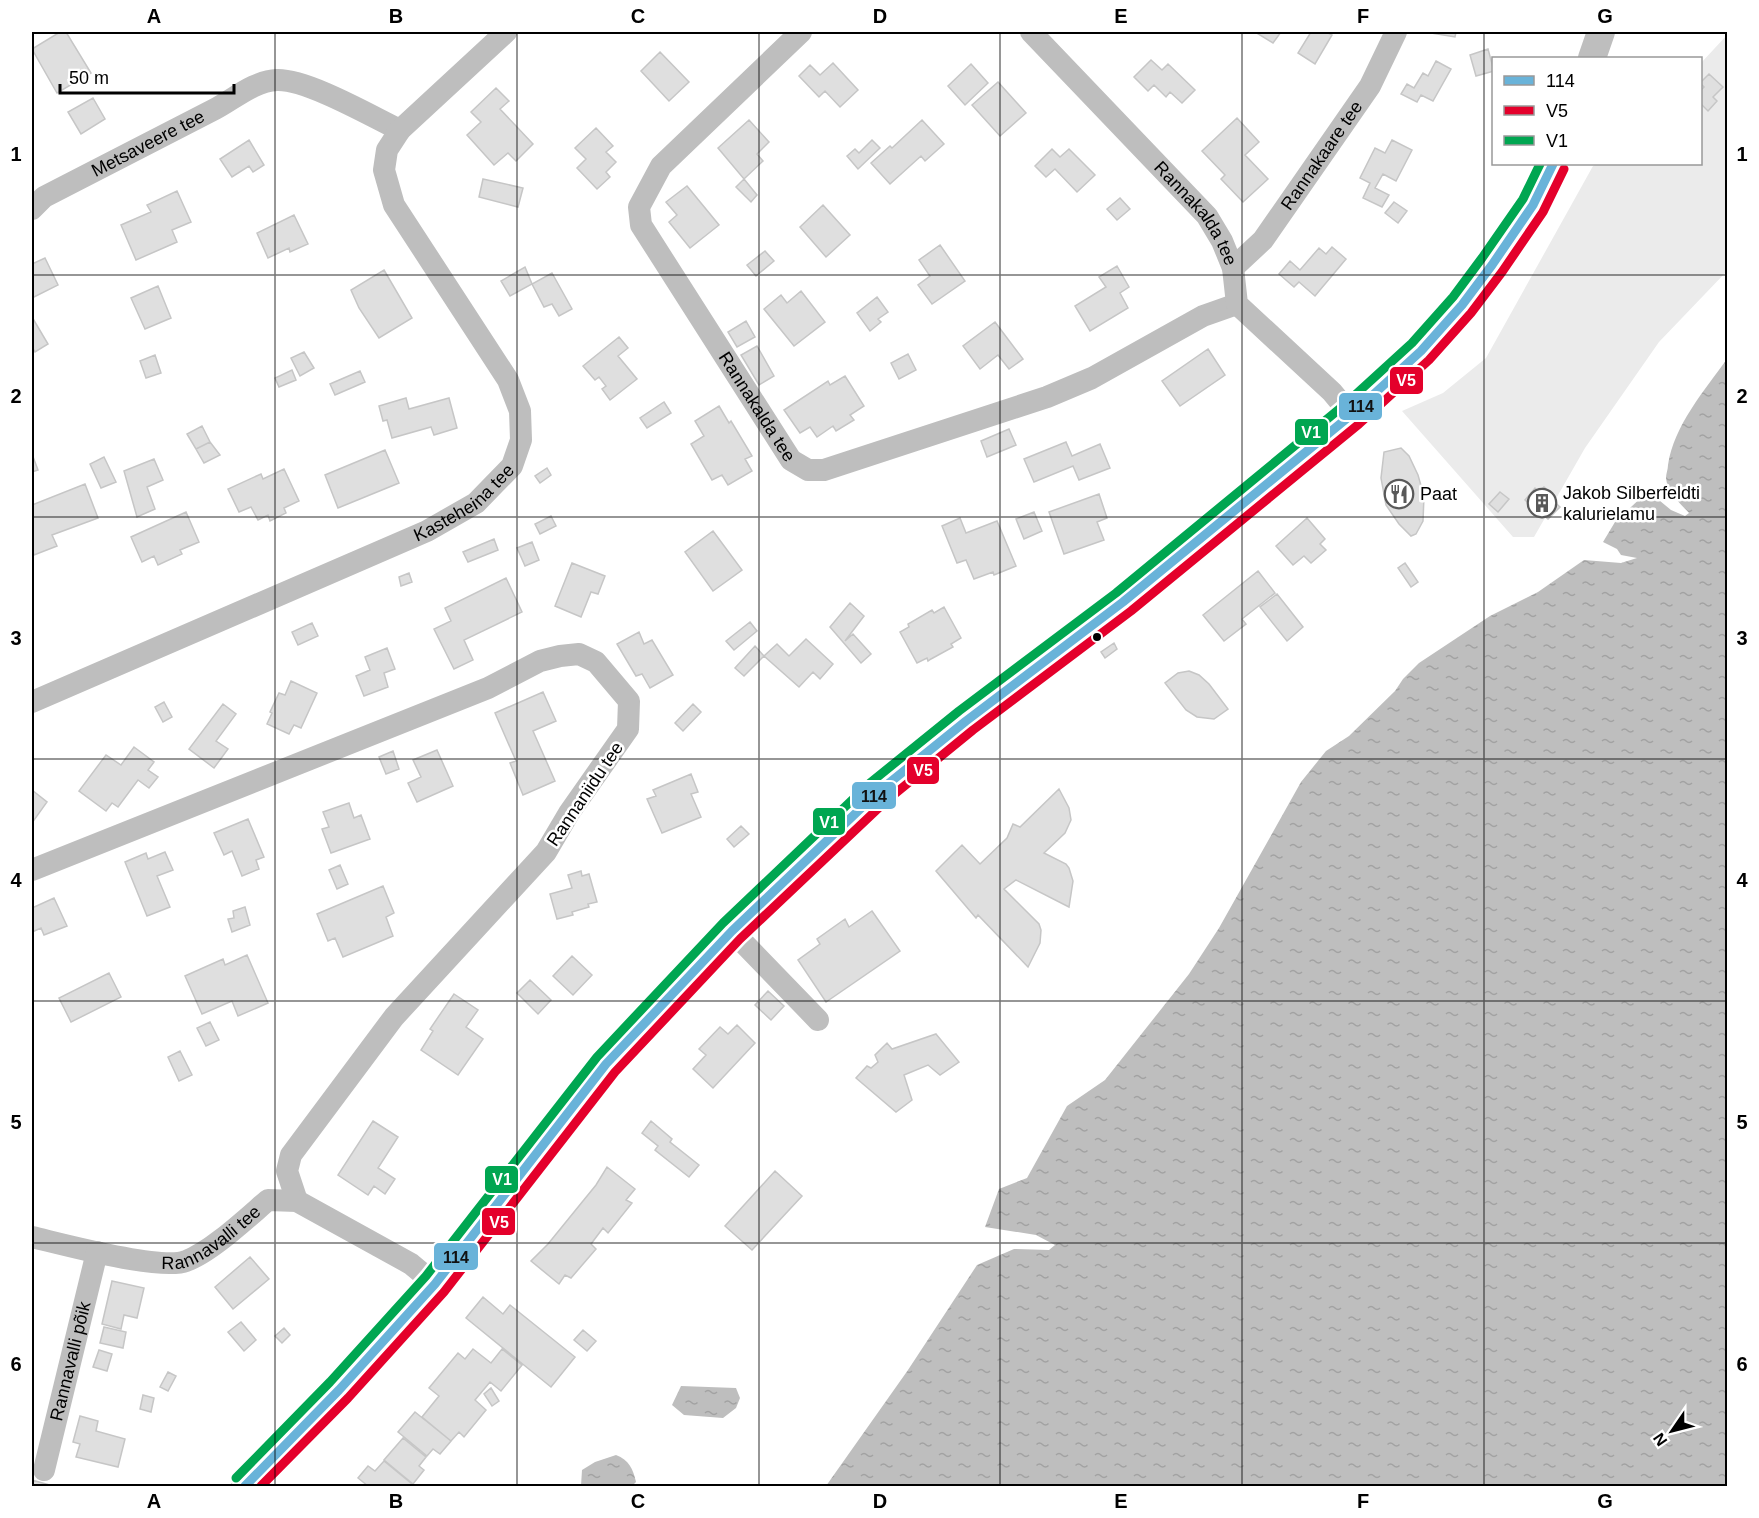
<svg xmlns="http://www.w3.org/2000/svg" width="1759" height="1518" font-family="Helvetica,sans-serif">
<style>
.grass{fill:#ebebeb}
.water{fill:url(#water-ripples)}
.building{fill:#dfdfdf;stroke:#c6c6c6;stroke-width:1.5}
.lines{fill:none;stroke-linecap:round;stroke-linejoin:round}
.minor{stroke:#bebebe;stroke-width:22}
.tertiary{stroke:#bebebe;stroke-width:28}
.bus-1-casing{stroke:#fff;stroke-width:14}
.bus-2-casing{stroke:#fff;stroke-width:14}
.bus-3-casing{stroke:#fff;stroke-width:14}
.bus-1{stroke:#69b3d9;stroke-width:9}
.bus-2{stroke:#e4002b;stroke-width:9}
.bus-3{stroke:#00a651;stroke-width:9}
.grid{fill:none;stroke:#000;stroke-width:1.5;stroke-opacity:0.55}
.bus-dot{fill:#000;stroke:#fff;stroke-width:2}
.labels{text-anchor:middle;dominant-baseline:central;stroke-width:5;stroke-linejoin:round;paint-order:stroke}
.street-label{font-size:18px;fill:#000;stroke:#fff}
.poi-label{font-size:18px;fill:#000;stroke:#fff;text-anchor:start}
.line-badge{stroke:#fff;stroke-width:2}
.badge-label{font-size:16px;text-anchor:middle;font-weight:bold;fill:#fff}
.pale-badge-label{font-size:16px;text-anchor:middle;font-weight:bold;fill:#111}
.neatline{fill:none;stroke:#000;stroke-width:2}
.grid-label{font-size:20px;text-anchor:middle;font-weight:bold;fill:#000}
</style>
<defs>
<pattern id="water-ripples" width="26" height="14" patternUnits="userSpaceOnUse" patternTransform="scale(1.5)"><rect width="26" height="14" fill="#bebebe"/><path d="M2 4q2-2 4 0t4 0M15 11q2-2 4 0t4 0" fill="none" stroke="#a2a2a2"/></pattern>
</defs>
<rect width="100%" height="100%" fill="#fff"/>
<path class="grass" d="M1727 35V271L1659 342 1585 448 1534 537H1513L1402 411 1443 393 1486 358 1593 166 1596 164H1700L1701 63Z"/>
<path class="water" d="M1727 359V1486H826L908 1370 977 1265 1014 1249 1049 1250 1055 1245 1036 1235 985 1227 999 1189 1027 1178 1067 1106 1105 1080 1189 974 1219 928 1301 782 1326 751 1349 736 1395 691 1403 679 1419 663 1490 616 1538 592 1584 560 1621 563 1637 558 1621 555 1617 549 1603 542 1615 522 1646 493 1654 496 1671 510 1685 516 1689 513C1681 504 1667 492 1666 478 1666 474 1668 469 1668 465 1674 425 1705 390 1727 359Z
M681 1386 736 1388 740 1398 736 1408 723 1418 684 1415 672 1405Z
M616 1455C629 1460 633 1469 636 1482L632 1486H581L582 1470 595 1462Z"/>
<path class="building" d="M60 32H66L91 73 57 93 32 49Z
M1255 32H1281L1273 43Z
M1311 32H1326L1332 35 1315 64 1298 53Z
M1432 32H1456L1455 37 1431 33Z
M1488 49 1494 71 1476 76 1470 55Z
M660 52 689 82 669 101 641 71Z
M1151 60 1162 70 1168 64 1195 90 1182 103 1170 92 1166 97 1154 85 1148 91 1134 77Z
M1436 61 1451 69 1433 101 1421 95 1417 102 1401 94 1407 84 1414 88 1423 73 1428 76Z
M833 63 858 90 840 107 825 91 819 97 799 76 810 65 820 75Z
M971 64 988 83 965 105 948 86Z
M1709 74 1723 87 1713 97 1717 101 1708 111 1700 103V91L1704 87 1700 83Z
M998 82 1026 113 1000 136 972 105Z
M496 88 509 101 500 109 533 144 516 161 508 153 494 165 467 135 481 122 471 112Z
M93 98 105 119 81 134 68 112Z
M1237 118 1259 142 1245 155 1268 179 1243 202 1221 179 1225 175 1202 151Z
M749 120 769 142 757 154 763 161 744 179 718 148Z
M922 120 944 144 925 161 921 156 890 184 871 163 890 146 892 148Z
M596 128 613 146 606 152 616 162 606 172 610 177 597 189 577 168 586 159 575 148Z
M249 140 264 165 253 172 249 166 232 177 220 159Z
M872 140 880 148 858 169 847 156 855 149 859 153Z
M1392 140 1412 150 1396 181 1383 174 1375 188 1389 195 1382 207 1363 198 1370 183 1360 178 1375 148 1385 153Z
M1052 149 1060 157 1069 149 1095 175 1077 192 1055 169 1046 177 1035 166Z
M483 179 523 188 518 207 479 197Z
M744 179 757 195 751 202 736 187Z
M687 186 719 225 690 248 669 222 677 215 666 202Z
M177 191 191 222 172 230 177 242 136 260 121 225 151 212 147 205Z
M1120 198 1130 209 1117 220 1107 209Z
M1394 202 1407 211 1398 223 1385 213Z
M823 205 850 235 826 257 800 227Z
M294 215 308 244 290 252 289 248 268 258 257 233Z
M940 245 965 281 932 304 918 285 930 276 919 260Z
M1332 247 1346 259 1315 296 1299 282 1294 287 1279 274 1290 261 1300 270 1319 248 1326 254Z
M765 251 774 261 756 276 747 265Z
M45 258 58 285 32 298V264Z
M1117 266 1129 287 1120 293 1128 308 1090 331 1075 306 1106 287 1099 277Z
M525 267 532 284 510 296 501 281Z
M384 270 412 318 379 338 359 308 351 290Z
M552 273 572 309 559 316 552 304 544 307 532 284Z
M158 286 171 318 145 329 131 298Z
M801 291 825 322 794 346 764 309 781 295 787 303Z
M877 297 888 312 878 319 881 322 870 331 857 313Z
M32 317 48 344 35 352 32 347Z
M746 321 755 337 737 347 728 332Z
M995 322 1023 359 1009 369 998 355 980 369 963 346Z
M619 337 628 348 618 356 637 379 610 400 602 389 606 386 599 377 595 380 583 366Z
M757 346 774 376 759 385 741 355Z
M1208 349 1225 375 1180 406 1162 381Z
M304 352 314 368 300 376 291 358Z
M908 354 916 370 899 379 891 363Z
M155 355 161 373 146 378 140 361Z
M292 370 296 380 279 387 275 378Z
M360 371 365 382 335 395 330 384Z
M845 376 864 406 850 415 854 420 836 431 833 426 817 437 810 427 800 433 784 410 828 381 830 385Z
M406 398 409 409 449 398 457 428 434 435 431 427 392 438 387 420 383 421 379 406Z
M664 402 671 413 647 428 640 418Z
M719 406 729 423 731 421 752 456 745 459 752 471 728 485 722 475 712 480 691 444 704 436 695 421Z
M202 426 210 442 196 449 187 434Z
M1009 429 1016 445 987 457 981 441Z
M210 442 220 455 204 463 196 449Z
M1066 442 1072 456 1100 444 1110 468 1079 480 1073 466 1034 482 1024 459Z
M1401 448 1409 456 1418 475 1424 496 1423 521 1416 534 1411 536 1399 524 1386 505 1381 478 1384 452Z
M385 450 399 483 338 508 325 475Z
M32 454 38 470 32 472Z
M104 457 116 482 101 488 90 464Z
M154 459 163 480 147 487 155 509 137 517 124 471Z
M547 468 551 475 540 483 535 476Z
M284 469 299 501 284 508 286 513 270 521 268 515 258 520 251 507 239 512 228 489 261 474 263 479Z
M85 484 98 518 52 535 57 546 34 555 32 548V505Z
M1544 487 1552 494 1549 497 1560 507 1548 519 1525 500 1535 488 1539 492Z
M1500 492 1509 499 1498 512 1489 504Z
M1099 494 1107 518 1097 522 1104 540 1064 554 1049 512Z
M186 512 199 542 180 550 182 554 158 565 154 556 142 562 131 537Z
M1034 512 1042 531 1024 539 1016 519Z
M551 516 556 526 540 534 535 524Z
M960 518 966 533 997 521 1016 566 994 575 993 572 974 579 966 560 957 563 942 526Z
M1307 518 1325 539 1320 544 1326 550 1311 563 1304 556 1293 565 1276 546Z
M713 531 742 570 713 591 685 552Z
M494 539 498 550 468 562 463 552Z
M532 542 539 560 525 566 517 548Z
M572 563 605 576 598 594 591 592 581 617 555 606Z
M1405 563 1418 582 1411 587 1398 568Z
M1258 571 1275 593 1242 619 1246 624 1224 641 1203 615Z
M409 573 412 582 401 586 399 577Z
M506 578 522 612 464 640 473 660 454 669 434 629 451 621 445 608Z
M1277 594 1303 627 1287 641 1260 607Z
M850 603 864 616 845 641 853 634 871 654 861 663 830 627Z
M944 607 961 638 951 644 953 647 931 659 928 661 927 658 917 663 900 632 909 627 908 624 932 610 934 613Z
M750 622 757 631 734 650 726 641Z
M312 623 318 636 298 645 292 632Z
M639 632 644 644 652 640 673 675 650 688 642 674 636 676 617 644Z
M806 639 833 664 820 679 813 672 799 687 764 656 777 644 789 656Z
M1114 643 1117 649 1105 658 1101 652Z
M755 646 764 656 744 676 735 668Z
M387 648 395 669 384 673 388 687 364 696 356 676 370 670 365 657Z
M1189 671 1199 675 1209 684 1228 709 1214 719 1197 717 1186 710 1165 683 1178 673Z
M291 681 317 693 301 728 294 725 289 734 267 724 272 713 270 712 279 693 285 695Z
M543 692 556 721 533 731 555 781 523 795 510 763 516 761 495 713Z
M164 702 172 717 163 722 155 707Z
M223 704 236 714 216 741 228 749 214 768 189 749Z
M693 704 701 712 683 731 675 723Z
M134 747 154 762 148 770 158 777 149 788 138 780 118 807 112 803 106 811 79 791 106 755 121 765Z
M437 750 453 786 417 802 408 783 421 777 413 760Z
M393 751 399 769 386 774 379 757Z
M691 774 698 792 691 794 701 817 662 833 647 799 656 796 653 790Z
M1059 789 1069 808 1071 820 1065 833 1044 853 1066 864 1069 868 1073 881 1069 907 1016 880 1004 889 1039 924 1041 930 1040 943 1028 967 978 915 976 918 936 871 962 845 980 864 1007 838 1013 824 1020 827Z
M32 790 47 802 32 823Z
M349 803 354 818 361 815 370 839 331 853 322 829 329 827 323 812Z
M248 819 264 857 256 860 259 869 242 876 232 851 224 855 214 833Z
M741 826 749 834 734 847 727 839Z
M165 852 173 870 157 876 170 907 147 916 125 862 146 853 148 859Z
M340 865 348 884 337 889 329 870Z
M581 871 582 876 589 874 597 902 588 904 589 907 572 912 573 915 557 919 550 894 572 888 568 875Z
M383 886 394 913 386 917 393 936 343 957 335 938 328 941 317 914Z
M54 898 67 926 44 935 41 928 32 932V908Z
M245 907 250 925 232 932 228 919 234 918 233 911Z
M872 911 900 951 826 1002 798 960 820 944 817 939 845 919 849 927Z
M247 955 268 1003 238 1016 232 1001 202 1014 185 976 223 959 225 965Z
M572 956 592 975 573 995 553 976Z
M109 973 121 997 71 1022 59 998Z
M530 980 551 1000 538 1014 517 993Z
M768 991 784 1006 771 1020 755 1005Z
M454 994 478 1010 466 1027 483 1039 458 1075 421 1050 433 1031 430 1029Z
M210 1022 219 1040 206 1046 197 1028Z
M737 1025 755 1043 713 1088 693 1069 706 1055 699 1049 720 1027 728 1034Z
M936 1034 959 1062 940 1075 928 1065 904 1075 912 1100 896 1112 856 1078 867 1066 871 1068 878 1062 875 1055 887 1043 892 1049Z
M180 1051 192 1075 179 1081 168 1057Z
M373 1121 398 1137 378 1168 395 1179 385 1194 374 1186 368 1195 338 1175Z
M651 1121 672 1139 670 1142 699 1165 689 1177 655 1150 658 1146 642 1133Z
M607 1167 635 1189 626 1200 632 1203 608 1233 603 1228 591 1244 596 1249 571 1278 565 1275 559 1284 531 1261 548 1244 596 1185Z
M775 1171 802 1196 752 1250 725 1226Z
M250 1257 269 1279 233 1309 215 1287Z
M112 1281 144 1288 137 1318 124 1315 121 1329 102 1324Z
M483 1297 503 1314 510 1305 575 1357 551 1387 466 1318Z
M241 1322 256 1340 244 1351 228 1332Z
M104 1327 126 1332 123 1348 100 1343Z
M284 1328 290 1335 282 1343 275 1336Z
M583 1330 596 1341 587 1351 574 1340Z
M473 1349 491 1363 502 1349 522 1365 501 1391 490 1382 475 1400 486 1410 464 1437 459 1432 451 1441 422 1417 439 1396 429 1388 458 1353 465 1359Z
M99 1350 112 1354 107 1371 93 1367Z
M168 1372 176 1376 168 1391 160 1387Z
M491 1388 499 1401 492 1406 484 1394Z
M143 1395 154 1398 151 1412 140 1409Z
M415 1412 451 1441 440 1454 433 1449 427 1456 398 1432Z
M80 1416 98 1421 96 1431 125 1439 118 1467 76 1457 80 1444 73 1442Z
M403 1438 426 1457 419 1466 424 1470 413 1484 384 1460Z
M384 1461 412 1484 411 1486H368L358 1478 368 1466 375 1471Z
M32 1480 53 1486H32Z"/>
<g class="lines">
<g class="minor">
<path id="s1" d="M801 32 661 166 639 207 641 225 791 460 808 470H824L1047 397 1092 378 1203 316 1237 304"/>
<path id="s2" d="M1031 32 1207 216 1222 241 1233 268 1237 304 1332 392 1351 415"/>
<path id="s3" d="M32 209 44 197C101 168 158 138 215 109 234 99 254 81 277 80 307 79 371 116 400 130"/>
<path id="s4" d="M1233 268 1263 240 1370 86 1396 32"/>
<path id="s5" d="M32 702 427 531 476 503 512 466 521 440 520 411 508 380 394 205 384 170 387 150 400 130 506 32"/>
<path d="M32 870 488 688 540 661 560 656 579 654 596 662 629 701 628 729 569 813 546 852 394 1017 291 1155 287 1171 297 1201"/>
<path d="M732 931 818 1020"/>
<path id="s6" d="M32 1237C62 1244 161 1271 186 1261 211 1252 247 1218 268 1200L297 1201 411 1264 435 1284"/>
<path id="s7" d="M44 1470 97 1252"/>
</g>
<path class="tertiary" d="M1592 58 1601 32
M245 1486 339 1390 435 1284 606 1064 732 931 878 792 966 721 1123 602 1351 415 1421 351 1462 305 1492 265 1533 205 1553 164"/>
<g class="bus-1-casing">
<path id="bus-1" d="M245 1486 339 1390 435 1284 606 1064 732 931 878 792 966 721 1123 602 1351 415 1421 351 1462 305 1492 265 1533 205 1553 164"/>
</g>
<g class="bus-2-casing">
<path id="bus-2" d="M261 1486 348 1398 444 1292 615 1072 740 939 886 801 973 730 1131 611 1359 424 1429 360 1471 313 1502 272 1543 212 1564 169"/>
</g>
<g class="bus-3-casing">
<path id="bus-3" d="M236 1478 330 1382 426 1276 597 1057 723 923 870 783 959 711 1116 593 1343 406 1412 343 1453 297 1482 258 1523 199 1540 164"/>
</g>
<use href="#bus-1" class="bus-1"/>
<use href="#bus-2" class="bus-2"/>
<use href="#bus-3" class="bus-3"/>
</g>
<path class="grid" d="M275 32V1486M517 32V1486M759 32V1486M1000 32V1486M1242 32V1486M1484 32V1486M32 275H1728M32 517H1728M32 759H1728M32 1001H1728M32 1243H1728"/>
<defs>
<g id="restaurant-ring" transform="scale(1.5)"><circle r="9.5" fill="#fff" stroke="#595959" stroke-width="1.5"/><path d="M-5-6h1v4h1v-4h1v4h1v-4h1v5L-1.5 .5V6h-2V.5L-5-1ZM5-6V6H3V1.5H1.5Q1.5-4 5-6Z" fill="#595959"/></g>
<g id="building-ring" transform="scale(1.5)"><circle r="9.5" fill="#fff" stroke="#595959" stroke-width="1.5"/><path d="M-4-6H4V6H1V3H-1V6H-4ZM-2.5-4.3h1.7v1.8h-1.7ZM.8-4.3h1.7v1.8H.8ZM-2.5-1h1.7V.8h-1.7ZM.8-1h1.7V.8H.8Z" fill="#595959"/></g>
</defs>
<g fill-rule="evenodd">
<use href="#restaurant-ring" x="1399" y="494"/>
<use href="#building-ring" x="1542" y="503"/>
</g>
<circle class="bus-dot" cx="1097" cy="637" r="5"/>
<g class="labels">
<g class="street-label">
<text stroke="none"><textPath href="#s3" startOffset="134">Metsaveere tee</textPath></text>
<text stroke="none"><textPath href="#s4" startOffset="144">Rannakaare tee</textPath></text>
<text stroke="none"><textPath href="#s2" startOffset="246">Rannakalda tee</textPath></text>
<text stroke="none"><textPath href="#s1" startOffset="474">Rannakalda tee</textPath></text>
<text stroke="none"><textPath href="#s5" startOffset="477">Kasteheina tee</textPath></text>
<text transform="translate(585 794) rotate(-56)">Rannaniidu tee</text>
<text stroke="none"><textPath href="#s6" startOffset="189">Rannavalli tee</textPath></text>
<text stroke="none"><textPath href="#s7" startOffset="112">Rannavalli põik</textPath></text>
</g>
<g class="poi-label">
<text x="1563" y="493">Jakob Silberfeldti<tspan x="1563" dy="21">kalurielamu</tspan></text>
<text x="1420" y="494">Paat</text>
</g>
</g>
<g class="line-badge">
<rect x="1389" y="366" width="35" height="29" rx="6" fill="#e4002b"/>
<rect x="1338" y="392" width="45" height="29" rx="6" fill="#69b3d9"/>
<rect x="1294" y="418" width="35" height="28" rx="6" fill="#00a651"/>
<rect x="906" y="756" width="34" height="29" rx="6" fill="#e4002b"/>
<rect x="851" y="781" width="46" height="29" rx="6" fill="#69b3d9"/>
<rect x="812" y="807" width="34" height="29" rx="6" fill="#00a651"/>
<rect x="484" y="1165" width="35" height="29" rx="6" fill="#00a651"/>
<rect x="481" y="1207" width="35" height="29" rx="6" fill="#e4002b"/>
<rect x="433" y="1242" width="46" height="29" rx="6" fill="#69b3d9"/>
</g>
<g class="badge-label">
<text x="1406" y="386">V5</text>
<text x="1311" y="438">V1</text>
<text x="923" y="776">V5</text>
<text x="829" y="828">V1</text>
<text x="502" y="1185">V1</text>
<text x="499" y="1228">V5</text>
</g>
<g class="pale-badge-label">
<text x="1361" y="412">114</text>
<text x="874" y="802">114</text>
<text x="456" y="1263">114</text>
</g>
<rect width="1759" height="1518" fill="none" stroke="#ffffff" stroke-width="66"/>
<rect x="1492" y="57" width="210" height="108" fill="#ffffff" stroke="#999999" stroke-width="1.5"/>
<rect x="1504" y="76" width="30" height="9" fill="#69b3d9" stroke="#999999" stroke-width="1.5"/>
<text x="1546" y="87" font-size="18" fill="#000000">114</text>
<rect x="1504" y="106" width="30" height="9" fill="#e4002b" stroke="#999999" stroke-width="1.5"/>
<text x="1546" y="117" font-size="18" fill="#000000">V5</text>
<rect x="1504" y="136" width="30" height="9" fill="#00a651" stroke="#999999" stroke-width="1.5"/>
<text x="1546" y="147" font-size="18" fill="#000000">V1</text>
<g transform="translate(1672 1431) rotate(235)" stroke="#ffffff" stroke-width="4.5" paint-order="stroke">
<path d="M0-4.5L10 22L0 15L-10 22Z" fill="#000000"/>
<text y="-9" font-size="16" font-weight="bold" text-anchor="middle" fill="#000000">N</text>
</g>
<path d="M60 84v9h174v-9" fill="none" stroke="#000000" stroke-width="3"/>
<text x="69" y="84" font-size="18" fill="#000000" stroke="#ffffff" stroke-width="4.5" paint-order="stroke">50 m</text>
<rect x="33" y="33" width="1693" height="1452" class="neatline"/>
<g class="grid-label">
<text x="154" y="23">A</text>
<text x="396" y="23">B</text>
<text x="638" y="23">C</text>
<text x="880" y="23">D</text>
<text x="1121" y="23">E</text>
<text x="1363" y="23">F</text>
<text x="1605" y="23">G</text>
<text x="16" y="161">1</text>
<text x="1742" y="161">1</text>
<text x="16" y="403">2</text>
<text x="1742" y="403">2</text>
<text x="16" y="645">3</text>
<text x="1742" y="645">3</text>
<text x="16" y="887">4</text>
<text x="1742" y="887">4</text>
<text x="16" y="1129">5</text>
<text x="1742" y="1129">5</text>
<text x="16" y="1371">6</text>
<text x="1742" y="1371">6</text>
<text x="154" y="1508">A</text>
<text x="396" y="1508">B</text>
<text x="638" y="1508">C</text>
<text x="880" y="1508">D</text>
<text x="1121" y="1508">E</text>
<text x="1363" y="1508">F</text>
<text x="1605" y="1508">G</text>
</g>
</svg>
